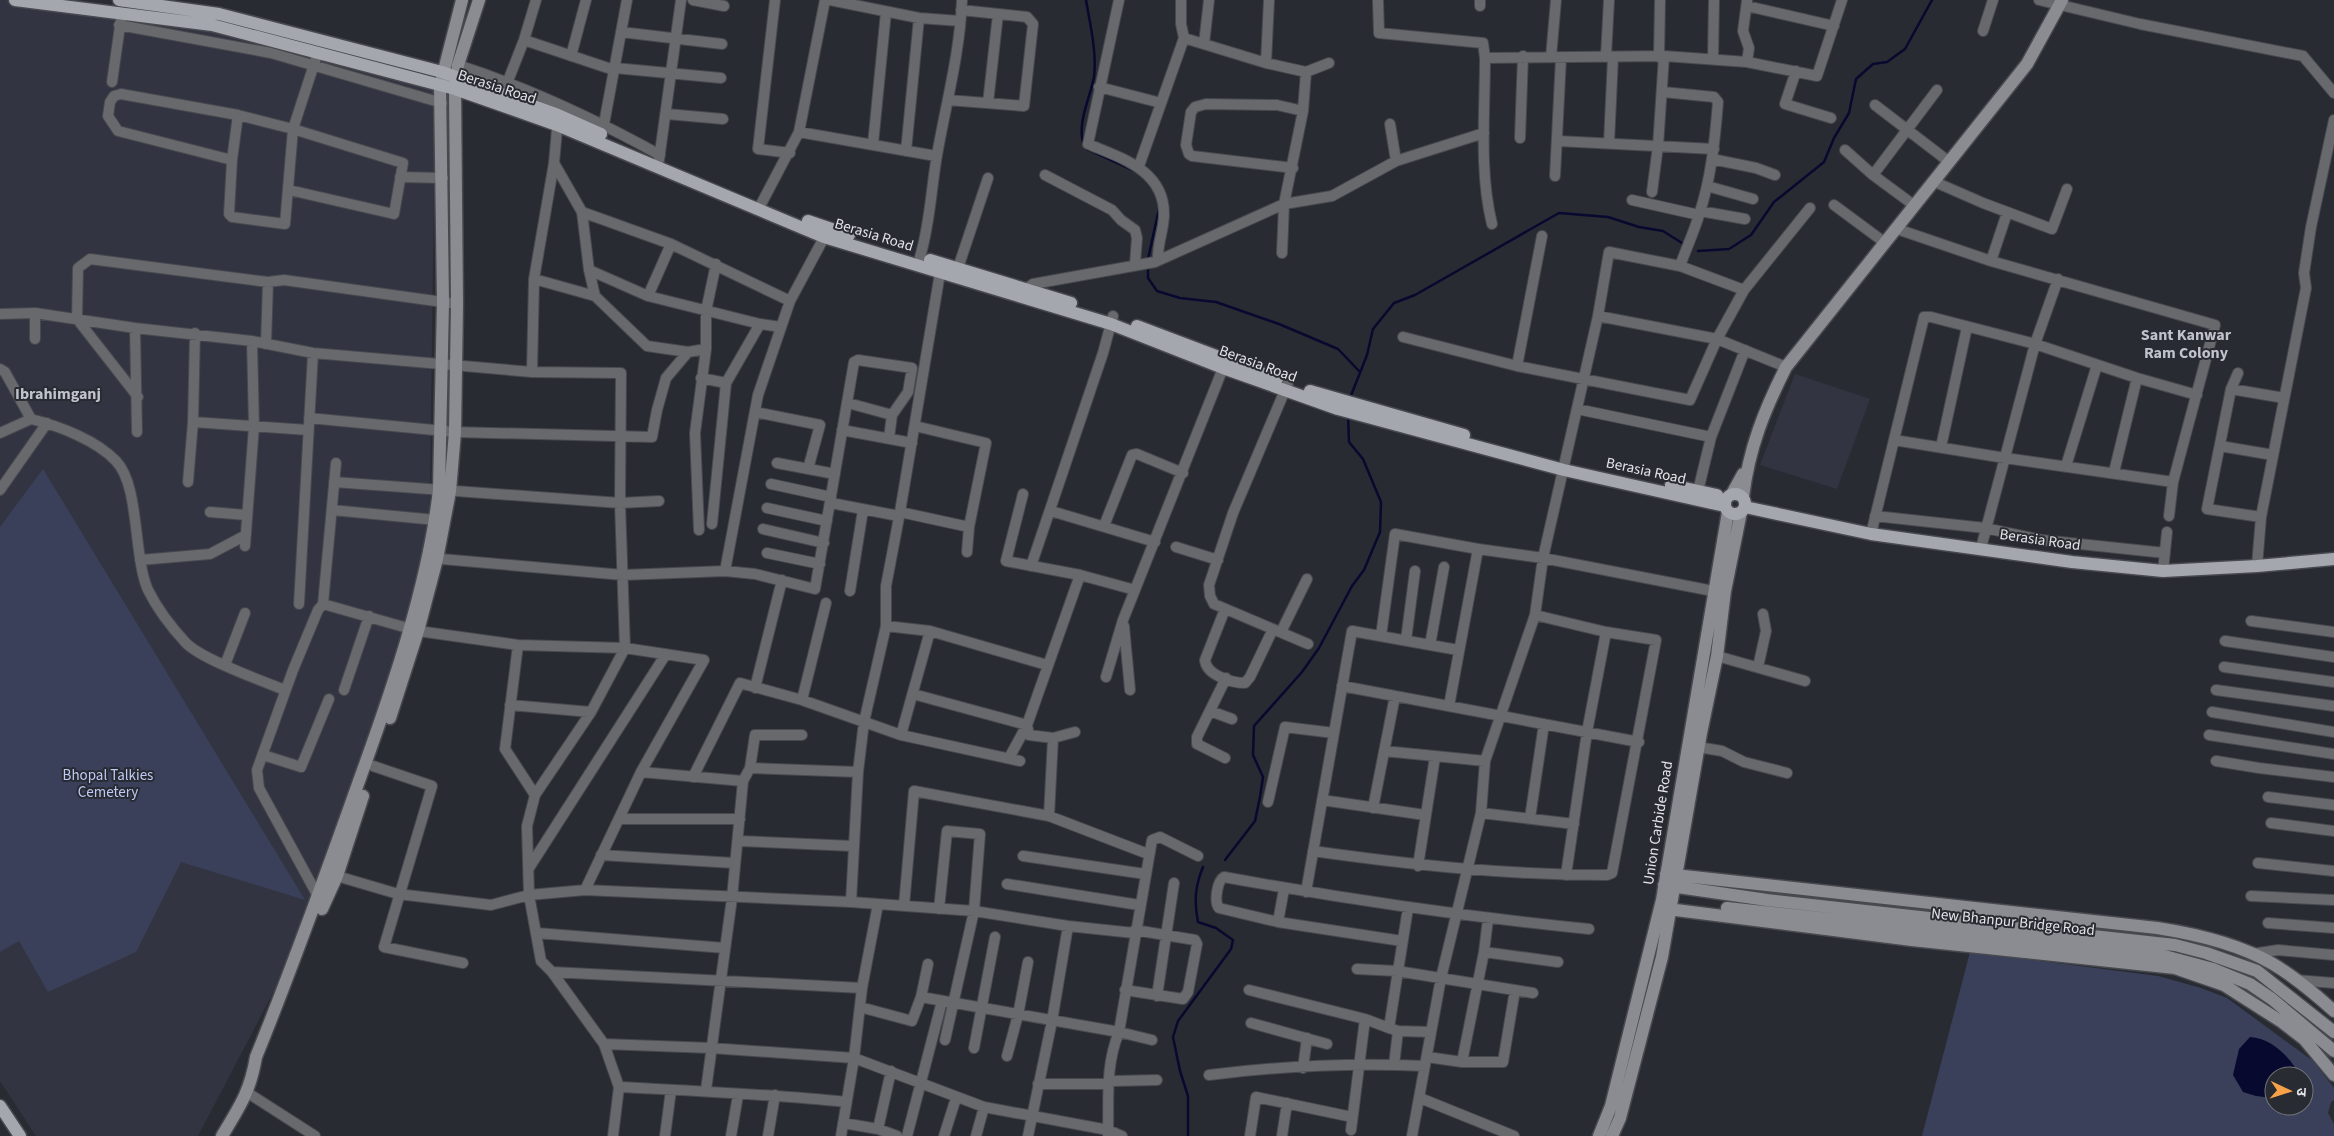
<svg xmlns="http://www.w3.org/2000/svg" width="2334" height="1136" font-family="'Source Sans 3','Noto Sans Devanagari',sans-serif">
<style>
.built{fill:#323541}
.green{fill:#3a405a;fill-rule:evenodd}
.water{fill:#08092e}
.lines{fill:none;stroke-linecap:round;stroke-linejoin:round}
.stream{stroke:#08092e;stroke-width:2.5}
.street-casing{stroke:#47494f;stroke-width:12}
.secondary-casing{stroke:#47494f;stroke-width:15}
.primary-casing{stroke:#47494f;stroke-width:15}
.street{stroke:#68696d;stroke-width:10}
.secondary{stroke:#8b8c92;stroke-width:12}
.primary{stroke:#a5a7af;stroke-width:12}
.labels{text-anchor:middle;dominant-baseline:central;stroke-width:4;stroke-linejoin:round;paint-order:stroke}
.street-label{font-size:15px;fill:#e2e4e8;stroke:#292b32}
.park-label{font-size:15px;fill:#becaf5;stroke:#292b32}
.neighbourhood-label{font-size:16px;font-weight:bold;fill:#c1c3cc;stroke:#292b32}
</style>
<rect width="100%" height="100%" fill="#292b32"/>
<path class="built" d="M0 0H80L454 84 435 105 429 561 320 903 198 1136H36L0 1081Z
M1795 374 1870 399 1837 489 1760 465Z"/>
<path class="green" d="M43 469 305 900 181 862 136 952 48 992 19 941 0 952V527Z
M1970 952 2158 976 2201 988 2227 998 2313 1061 2334 1088V1100L2331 1102 2328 1113 2334 1124V1136H1922ZM2274 1076H2304V1106H2274Z"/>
<path class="water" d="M2250 1037C2272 1038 2291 1058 2300 1076H2274L2273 1098 2256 1096 2243 1092 2233 1075 2239 1049Z"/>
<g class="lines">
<path class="stream" d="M1086 0C1090 24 1097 52 1094 77 1090 99 1075 126 1085 148L1137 172
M1698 251 1729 249 1751 235 1774 202 1824 162 1834 138 1849 113 1856 79 1873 64 1887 62 1905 49 1932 0
M1148 259 1159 209
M1148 267V278L1157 291 1180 298 1216 302 1279 324 1338 349 1360 372
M1350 398 1367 355 1373 329 1394 303 1415 295 1559 213 1608 217 1639 227 1663 231 1682 243
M1225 860 1255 821 1260 797 1263 777 1253 755 1254 726 1302 672 1319 648 1352 586 1364 570 1380 532 1381 502 1363 459 1349 442 1348 415
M1188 1136V1096L1180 1071 1173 1037 1178 1021 1231 949 1233 940 1216 928 1198 922C1194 902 1195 886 1203 867"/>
<g class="street-casing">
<path id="street" d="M693 0 724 6
M775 0 758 149 790 153
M830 0 919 18 960 21
M1119 0 1088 144C1121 158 1164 170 1164 214 1164 230 1157 244 1158 260
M1378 0 1379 33 1483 43 1485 58
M2039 0 2140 24 2303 56 2334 93
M1480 6V0
M1747 6 1834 26
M119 25 271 53 442 103
M1983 31 1993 0
M621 32 722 44
M1184 38 1266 63 1306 72 1303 111 1284 204 1282 253
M524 40 608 68
M1204 44 1209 0
M571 56 586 0
M1606 56 1609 0
M1551 57 1556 0
M1659 57 1660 0
M1713 59 1714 0
M1747 62 1749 48 1743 31 1747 1
M1266 63 1269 0
M458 65C529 88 595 119 660 155
M615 68 721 78
M1796 71 1785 104 1831 118
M1306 72 1329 63
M112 82 121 19
M506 86 524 40 536 0
M1099 87 1161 103
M1663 92 1714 97 1718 102C1715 140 1711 179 1699 215 1694 232 1686 249 1680 266
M948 100 1024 106 1033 24 1027 17 961 10
M988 103 998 14
M1875 105 1948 161
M667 114 723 119
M238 115 232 160 229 214 232 217 285 224 293 129 318 52
M604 124 627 0
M1390 124 1396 161
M799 132 936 156
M1520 138 1523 56
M1558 141 1714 149
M1609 143 1613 57
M873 144 886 12
M1845 150 1873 175 1915 206
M906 151 919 18
M1712 159 1756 168 1775 175
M232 160 118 131 108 116 110 102 114 96 121 94 238 115 293 129 403 163 394 214 289 190
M659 160 681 0
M554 163 582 212 589 270 595 296
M1139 166 1184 38 1181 24V0
M1293 168 1192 156 1189 154 1186 145 1191 112 1195 107 1206 104 1277 105 1303 111
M1045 175 1112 210 1121 220 1135 230 1137 238 1135 264
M1873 175 1937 90
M1555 176 1561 58
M400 177 443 178
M1935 182 1983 203 2052 229 2067 189
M1707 186 1753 199
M1652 192 1658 146 1664 56
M1632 200 1699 215
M1834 205 1884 242
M758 210 799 132 825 0
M1700 211 1745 219
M582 212 671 244 790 301
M1492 224C1479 172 1485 112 1485 58L1664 56 1747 62 1817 76 1842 0
M1897 229 1991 261 2215 325 2173 482 2169 516
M920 257C930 224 931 190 937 155 946 104 960 52 962 0
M1991 261 2007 213
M958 268 988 178
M589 270 648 296 760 324 781 327
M534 279 595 296 647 346 688 352 706 349
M1026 289 1033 284 1155 262 1284 204 1332 196 1396 161 1484 133
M648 296 671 244
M0 314 35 313 135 328 252 341 313 353 532 372 621 373 620 503 625 648 591 712 535 795 527 826 529 895 541 961 552 972 604 1044 619 1087 613 1136
M1598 316 1717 339 1786 367
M135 328 137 432
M1403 337 1517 366 1690 400 1717 339 1744 290 1810 208
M35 339V313
M266 344 268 282
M1517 366 1542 236
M0 369 5 372 31 419C59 426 96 440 116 461 140 486 133 556 148 590 157 608 172 628 186 643 201 659 262 681 285 690
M532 372 534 279 554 163 558 118
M2238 373 2231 389 2207 509 2261 517
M701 378 726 383
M1288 383 1233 513 1209 585 1210 596 1214 604 1308 644
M2231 389 2284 398
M138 397 77 319 78 268 90 259 268 282 284 280 457 304
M848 403 892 415
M1577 409 1711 437
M755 412 820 425 808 469
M309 418 455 432 652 437 657 410 666 378 688 352
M193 422 308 430
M915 426 986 443 969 527 967 552
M842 430 912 443
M0 433 31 419
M1894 440 2005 458 2173 482
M2220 446 2273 455
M1941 447 1967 327
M777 463 835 474
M2066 466 2097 365
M2114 472 2137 378
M188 482 193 422 195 333
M334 482 620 503 659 501
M771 484 831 497
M0 490 47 423
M1698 491 1711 437 1745 350
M1023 494 1006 561 1080 575 1135 590
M831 503 899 516
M767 508 827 521
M332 510 436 520
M1051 511 1155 542
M210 512 246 515
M900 512 941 267
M1875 516 1985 528 2042 540 2165 553
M712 524 726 383 760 324
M1104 526 1132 455 1137 454 1183 473
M763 529 824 543
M699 530 695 433 706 349V311L716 264
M1871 534 1924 317H1931L2035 344 2137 378 2197 395
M245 546 254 426 252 341
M1176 547 1218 560
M1981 548 2035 344 2058 279
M767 553 820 564
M430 558 623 575 725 571 755 574 815 589 854 362 858 360 912 368 908 392 892 415 889 438
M140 560 210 554 246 535
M1031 566 1103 353 1113 316
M2257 566 2261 517 2306 288 2304 273 2311 227 2334 120
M725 571 758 395 790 301 827 232
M2163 571 2167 532
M850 591 863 510
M299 604 313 353
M323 604 418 631 518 645 625 648 704 660 641 772 585 890
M1225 609 1205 660C1206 675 1232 683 1245 683L1250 677 1273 629
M2251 621 2334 632
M886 626 930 631 1047 665
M1124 626 1130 690
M1281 632 1307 579
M1381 636 1395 534 1478 549
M1406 640 1415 571
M2225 641 2334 657
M518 645 505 749 535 795
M1430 645 1444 567
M1717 656 1805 681
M225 665 245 613
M1758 667 1766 631 1763 614
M2224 667 2334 682
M1106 677 1123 620 1225 363
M1342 686 1639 742
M755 688 782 580
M344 690 369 616
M2216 690 2334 706
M913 694 1027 725 1029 735 1053 738 1075 732
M802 700 826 603
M510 705 591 712
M1449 706 1478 549 1543 558 1713 591
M1210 711 1232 719
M2212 712 2334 732
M901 735 930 631
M2209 735 2334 754
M1698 747 1722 751 1744 762 1787 773
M1384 751 1485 761
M263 755 301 767 329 699
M1009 758 1027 725 1080 575
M1225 758 1197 744V737L1226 678
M2216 761 2259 768 2334 777
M373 766 432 786 384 947 463 963
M750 768 858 772
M641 772 743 781
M693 777 740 683 802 700 901 735 1020 761
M2268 797 2334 805
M1322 800 1425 815
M1268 802 1285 727 1334 733
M1373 808 1395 696
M1481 813 1574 824
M1049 816 1053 738
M1530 818 1544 724
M619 819H740
M2271 823 2334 831
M739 841 852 846
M1313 851C1412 865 1507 875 1607 875L1612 873 1656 640 1606 632 1535 615
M601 855 734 863
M1023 856 1145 874
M2258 863 2334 871
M1418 866 1435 757
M529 868 666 654
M330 874 398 894 491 905 529 895 585 890 851 902 974 911 1068 926 1134 933
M1566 875 1587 732 1606 632
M1007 884 1139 905
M1306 892 1352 631 1458 650
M2251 896 2334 900
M320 900 259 788 257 770 293 670 318 610 323 604 336 463
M851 902 858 772 864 722 886 626V586L900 512 969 527
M904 906 914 791 1049 816 1148 854
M939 909 947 831 980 834 974 911 945 1040
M1278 922 1284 889
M2268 923 2334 928
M537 933 725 948
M1402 941 1278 922 1219 908C1214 902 1217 881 1224 877 1345 899 1467 917 1589 929
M1484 952 1558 962
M2252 954 2278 950 2334 955
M1357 969 1397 971 1533 993
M552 972 862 988
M2296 980 2334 983
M1125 990 1183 999 1188 992 1197 944 1195 940 1135 930
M1249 990 1365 1019 1351 1130
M1157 996 1174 883
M921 997 1119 1032 1152 1040
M860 1007 912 1021 921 997 928 964
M1365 1019 1389 1028
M1251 1023 1327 1044
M1398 1031 1431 1032
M604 1044 711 1048 854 1058 984 1107 1108 1130 1122 1136
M974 1048 995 937
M1007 1056 1018 1015 1028 962
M1427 1057 1462 1062H1503L1515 990
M1462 1062 1484 952 1488 919
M1394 1065 1398 1031 1389 1028 1408 908
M1303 1068 1307 1038
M1209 1075C1280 1066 1354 1063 1425 1066
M1038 1084H1107L1114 1081 1157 1080
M619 1087C695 1091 770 1094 846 1102
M706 1090 732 898 743 781 750 768 755 735H802
M248 1093 315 1136
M1420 1098 1514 1136
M843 1123 878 1129 897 1136
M878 1129 891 1071
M1108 1135C1109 1099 1105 1066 1119 1032L1152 840 1160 837 1198 856
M665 1136 671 1090
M731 1136 738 1095
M768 1136 775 1095
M841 1136 854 1058 862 988 878 904
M907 1136 942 1001
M944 1136 956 1098
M976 1136 984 1107
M1028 1136 1052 1021 1068 926
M1250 1136 1256 1097 1352 1117
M1282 1136 1287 1103
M1412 1136 1441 978 1481 813 1485 761 1535 615 1543 558 1598 316 1609 252 1680 266 1744 290"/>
</g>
<g class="secondary-casing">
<path id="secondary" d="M1732 494 1743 474
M1743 497C1749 448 1764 411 1786 367L2027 64 2062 0
M390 718 418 631 437 559 450 491 455 432 457 304 455 89 458 65 479 0
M1666 874 2157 928C2196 934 2239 944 2273 964 2295 977 2315 994 2334 1011
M1664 885 1767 900 2175 945 2206 953 2257 971 2334 1032
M1660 908 1912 940 2175 968 2224 985 2282 1022 2304 1039 2334 1075
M1727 908 2157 954 2213 969 2250 984 2272 999 2334 1051
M322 909 337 876 363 796
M222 1136C240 1106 250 1092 256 1057 293 966 326 874 359 781 392 690 428 586 439 490L443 302 440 86 462 0
M1599 1136 1611 1106 1662 900 1728 512
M1612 1136 1620 1118 1662 957 1701 733 1717 656 1725 591 1741 512"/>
</g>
<g class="primary-casing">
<path id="primary" d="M15 0 212 25 455 89 557 125 824 237 1111 324 1223 368 1338 409 1564 470 1725 506
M119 0 219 14 442 72 558 115 601 134
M808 221 849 235
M930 260 1071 303
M1137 326 1277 379
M1310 391 1464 435
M1671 485 1717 495
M1725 504a10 10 0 1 1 20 0a10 10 0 1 1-20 0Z
M1745 507 1871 534 2072 562 2163 571 2257 566 2334 559
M0 1106 20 1136"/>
</g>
<use href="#street" class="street"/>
<use href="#secondary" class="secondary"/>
<use href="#primary" class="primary"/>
</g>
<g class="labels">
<g class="street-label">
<text transform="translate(497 87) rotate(18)">Berasia Road</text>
<text transform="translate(874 235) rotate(17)">Berasia Road</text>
<text transform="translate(1258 364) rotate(20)">Berasia Road</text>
<text transform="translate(1646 471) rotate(12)">Berasia Road</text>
<text transform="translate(2040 540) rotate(8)">Berasia Road</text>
<text transform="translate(1658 823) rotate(-81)">Union Carbide Road</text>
<text transform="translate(2013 922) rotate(6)">New Bhanpur Bridge Road</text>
</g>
<g class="park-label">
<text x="108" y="775">Bhopal Talkies<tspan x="108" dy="17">Cemetery</tspan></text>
</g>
<g class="neighbourhood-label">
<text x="2186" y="335">Sant Kanwar<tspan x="2186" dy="18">Ram Colony</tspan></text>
<text x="58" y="394">Ibrahimganj</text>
</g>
</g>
<g transform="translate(2289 1091) rotate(94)"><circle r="24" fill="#292b32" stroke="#73757b"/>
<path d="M0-4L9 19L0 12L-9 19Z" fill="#f7a149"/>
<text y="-8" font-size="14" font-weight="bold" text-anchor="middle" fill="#e2e4e8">उ</text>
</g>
</svg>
